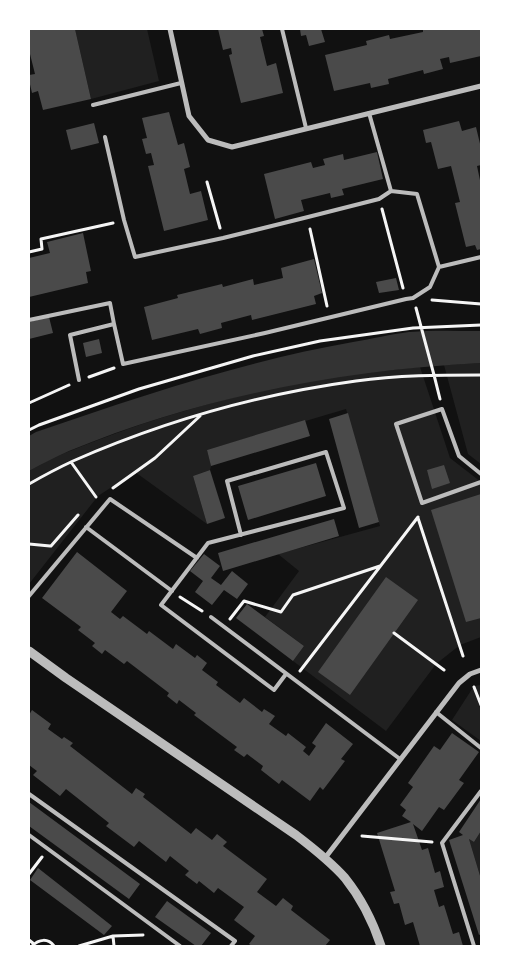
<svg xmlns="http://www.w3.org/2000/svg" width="510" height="975" font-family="'Libre Baskerville',serif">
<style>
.green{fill:#202020}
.water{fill:#333}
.building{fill:#4a4a4a}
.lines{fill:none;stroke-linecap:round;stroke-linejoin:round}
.path{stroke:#f5f5f5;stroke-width:3}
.service{stroke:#bcbcbc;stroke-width:4}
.minor{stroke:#bcbcbc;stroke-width:5}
.tertiary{stroke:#bcbcbc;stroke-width:9}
</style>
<rect width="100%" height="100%" fill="#111"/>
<path class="green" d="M75 29H147L159 81 91 99Z
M481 363V464L468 454 444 365Z
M420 367 450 458 481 482V637L460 645 436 664 386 731 293 661 304 646 265 617 299 571 278 554 380 526 346 409 207 450 211 466 210 470 193 476 207 524 135 472 98 496 29 584V471C42 464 56 456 70 451 138 423 209 402 281 386 327 376 374 372 420 367Z
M481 685V741L452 720 474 686Z
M481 831V879L469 839 474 842Z"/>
<path class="water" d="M481 331V363C341 370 200 397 69 451 55 457 42 464 29 471V436L36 432C140 396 245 361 353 342 372 339 391 334 409 332 433 330 457 331 481 331Z"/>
<path class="building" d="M29 29H75L91 99 43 110 38 91 32 93 29 80V75L35 74 29 50Z
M218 29H262L264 36 260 37 267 66 276 63 283 93 241 103 229 55 232 54 231 48 223 50Z
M300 29H321L325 42 309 46 306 35 301 36Z
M423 29H481V56L450 63 449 57 440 59 443 69 424 74 423 70 388 79 389 84 371 88 370 83 334 91 325 55 367 45 366 41 389 35 390 39 423 32Z
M169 112 178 145 184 143 190 167 184 169 190 194 201 191 208 220 164 231 148 166 154 165 151 153 146 154 142 139 147 138 142 118Z
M459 121 462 131 476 127 481 148V165L477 166 481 185V249L477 250 475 245 466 247 455 203 460 202 451 166 438 169 431 142 426 143 423 130Z
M94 123 99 143 71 150 66 130Z
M377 152 383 179 342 189 344 195 331 198 330 193 301 200 304 211 275 219 264 174 311 162 313 168 325 165 323 159 343 154 344 160Z
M83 233 91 271 86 272 88 283 29 297V258L50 253 47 242Z
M314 259 322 293 314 296 316 304 252 320 251 315 221 323 222 328 200 334 198 329 152 340 144 307 178 298 177 295 222 284 223 287 253 279 254 285 283 278 281 268Z
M396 278 399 290 379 293 376 282Z
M49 317 53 333 29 339V322Z
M99 339 102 353 86 357 83 343Z
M348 413 379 522 359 528 329 419Z
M305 420 310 436 211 466 207 450Z
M316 463 326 496 248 520 238 486Z
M444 465 450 483 432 489 427 470Z
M210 470 225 518 207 524 193 476Z
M481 494V618L466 622 431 510Z
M334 519 339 536 223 571 218 553Z
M77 552 127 591 111 612 120 619 123 616 147 634 149 631 173 649 176 644 195 658 197 655 207 663 202 670 218 682 216 685 240 703 244 698 262 712 264 709 275 716 269 724 286 736 288 733 306 747 303 751 309 756 316 746 312 743 326 723 353 744 341 759 345 761 323 790 320 787 310 801 282 780 279 784 261 770 263 766 247 754 244 757 234 750 237 747 194 715 196 713 179 700 177 704 167 696 169 693 127 661 124 664 105 650 102 654 92 646 95 643 78 630 81 627 42 598Z
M204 554 220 566 211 578 221 585 232 571 248 584 237 599 224 590 212 605 195 592 203 581 190 571Z
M386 577 418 600 350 695 318 672Z
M247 604 304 646 293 661 236 618Z
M32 710 51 724 48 729 62 739 64 737 73 743 70 746 132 794 136 788 145 794 143 797 191 834 196 828 212 840 217 834 227 842 223 846 267 879 257 892 276 906 283 898 293 906 291 910 330 940 325 946H252L249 944 255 936 234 920 244 907 218 888 214 893 199 881 197 884 185 875 189 871 170 856 166 862 139 841 134 847 106 826 109 823 66 789 60 796 33 775 37 771 29 765V715Z
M452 733 479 752 459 780 464 783 444 810 439 807 422 831 413 824 422 850 428 848 435 873 440 871 444 887 434 890 439 907 444 905 453 934 459 932 463 946H420L413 922 405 925 399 903 394 904 390 892 395 891 377 833 411 822 402 816 406 810 400 805 413 787 408 783 434 746 440 750Z
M481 799V831L474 842 469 839 481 879V934L479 935 449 840 463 835 459 832Z
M29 802 140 884 129 899 29 826Z
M38 868 112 926 104 935 30 880Z
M167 901 211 933 201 946H196L155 917Z"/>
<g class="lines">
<path class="path" d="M207 182 220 228
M382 209 403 288
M310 229 327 306
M29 252 42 249 41 239 113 223
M432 300 481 304
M416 308 434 375 440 399
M89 377 114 368
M29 403 69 385
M29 430 39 425 139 389 253 356 320 341 413 328 481 325
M71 462 96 497
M29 484C43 476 58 468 73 461 162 422 260 394 356 381 398 375 440 375 481 375
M113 488 155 458 200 416
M418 518 463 656
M29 544 50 546
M51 546 78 515
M180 597 202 611
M230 619 244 601 281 612 293 595 380 566
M394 633 444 670
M300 671 418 517
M474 687 481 705
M362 836 432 842
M29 874 42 857
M29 940 34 944
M32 946C39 939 48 938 54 946
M79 946 113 936
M114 946 113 936 143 935"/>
<path class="service" d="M282 29 306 128
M93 105 181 83
M105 137 124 220 135 257 223 238 308 217 379 199 391 191
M439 267 481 257
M29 320 110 303 114 324
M79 380 70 335 114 324 123 364 265 333 406 299 413 298 430 287 439 267 417 194 391 191 369 113
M481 474 459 456 442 409 396 424 422 503 481 482
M86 527 172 591
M241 535 227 481 326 452 344 508 208 543 161 605 274 690 286 674
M29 596 110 499 197 558
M211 617 400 759
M436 712 481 748
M29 794 235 941 231 946
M29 835 180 946
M474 946 442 843 481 791"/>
<path class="minor" d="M170 29 189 116 208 140 232 147 481 86
M325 858 348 828 459 683 470 674 481 670"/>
<path class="tertiary" d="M29 651 66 678 296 835C313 848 331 862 345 878 361 898 373 922 381 946"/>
</g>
<rect width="510" height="975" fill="none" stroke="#ffffff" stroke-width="60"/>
</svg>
